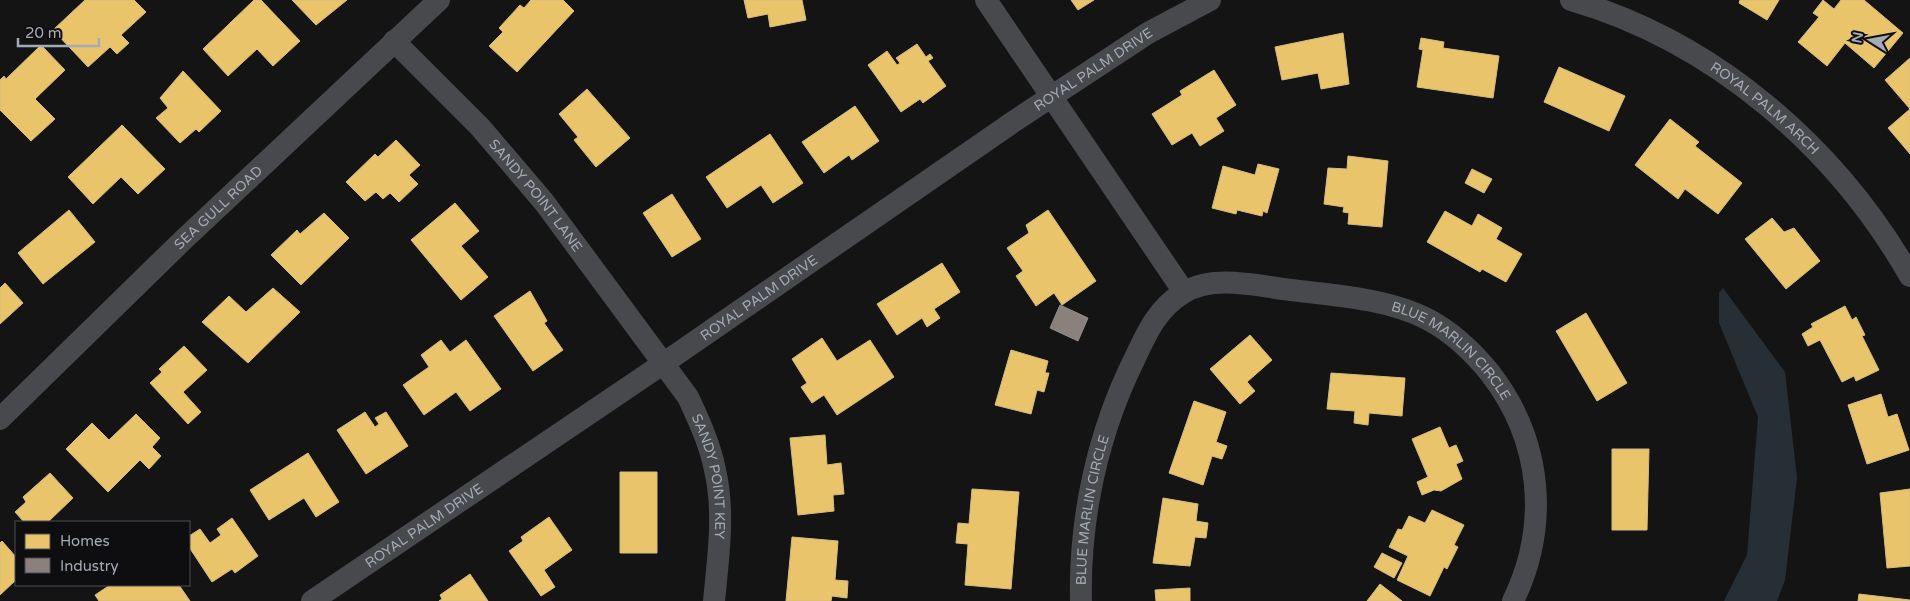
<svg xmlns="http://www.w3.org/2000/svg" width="1910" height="601" font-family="'Varela Round',sans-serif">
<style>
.water{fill:#272f36}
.homes{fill:#e9c46a;stroke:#d4bc81}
.industry{fill:#8a817c;stroke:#928d8d}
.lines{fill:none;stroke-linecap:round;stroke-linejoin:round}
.minor{stroke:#48494d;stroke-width:22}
.labels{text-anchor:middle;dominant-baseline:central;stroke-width:5;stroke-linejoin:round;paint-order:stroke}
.street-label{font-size:14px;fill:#a4aab6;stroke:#0e0e10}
</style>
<rect width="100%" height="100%" fill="#141414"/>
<path class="water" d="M1723 288 1785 372 1797 478 1785 580 1777 601H1724L1747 555 1758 417 1719 323V293Z"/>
<path class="homes" d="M85 0H134L146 12 121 35 129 43 117 54 110 47 88 67 53 30Z
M254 0H261L300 41 273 66 257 49 228 76 203 49Z
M292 0H347L316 25Z
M531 0H563L574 11 517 72 489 46 503 32 499 28 520 5 524 8Z
M744 0H802L806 20 770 27 768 14 748 18Z
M1071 0H1094L1078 10Z
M1740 0H1779L1767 20 1739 3Z
M1823 0 1834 9 1841 0H1864L1903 33 1874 68 1845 43 1827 66 1798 42 1819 17 1813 13Z
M1343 33 1349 84 1321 89 1318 73 1282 80 1275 47Z
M1421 38 1444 42 1443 48 1499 56 1493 98 1417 87 1423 50 1419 49Z
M917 44 926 57 930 54 933 58 928 61 946 86 923 103 920 99 901 112 868 65 887 51 897 65 900 63 896 58Z
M41 45 65 70 35 99 55 119 31 141 0 110V80L4 76 6 79Z
M1910 58V154L1888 128 1910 109 1885 80Z
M1559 67 1625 96 1609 131 1544 102Z
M1214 70 1236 105 1216 118 1224 131 1200 146 1192 133 1172 145 1152 114 1182 95 1180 91Z
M183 71 221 111 199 132 196 129 180 143 156 118 168 108 160 98Z
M587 89 630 138 596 167 574 140 578 137 559 114Z
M855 106 879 141 852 160 849 155 824 173 802 142Z
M1670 119 1699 142 1695 146 1742 183 1718 214 1685 189 1678 199 1635 165Z
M122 125 165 169 138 194 121 177 93 204 68 177Z
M770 134 803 183 773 203 761 185 727 208 706 177Z
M396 140 420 165 409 175 418 184 399 202 390 193 383 199 376 192 365 201 346 182 375 154 378 157Z
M1348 156 1388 161 1382 227 1348 224 1349 213 1343 212 1344 207 1324 204 1328 168 1347 169Z
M1258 164 1279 169 1267 213 1263 211 1262 216 1237 210 1236 214 1212 208 1223 166 1255 175Z
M1472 169 1492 179 1484 193 1465 183Z
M672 194 701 239 672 257 643 213Z
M455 203 479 231 461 246 488 277 461 300 411 240Z
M69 210 95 242 43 284 18 253Z
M1048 210 1096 281 1062 305 1054 293 1036 306 1016 276 1023 271 1007 248 1029 233 1026 225Z
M1445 211 1472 226 1478 214 1502 228 1496 239 1522 254 1506 282 1482 269 1480 272 1427 242Z
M324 213 349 238 301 285 271 255 297 230 300 234Z
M1772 218 1784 232 1794 228 1820 261 1786 289 1745 239Z
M942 263 960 292 934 309 940 318 927 327 922 318 897 335 877 304Z
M5 283 23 303 0 324V288Z
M273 288 300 312 248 363 202 322 229 296 246 312Z
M530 291 547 321 544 323 563 350 533 371 494 316Z
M1845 306 1852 320 1856 317 1865 335 1862 336 1879 370 1856 381 1854 376 1842 382 1820 340 1808 346 1802 334 1813 327 1811 324Z
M1586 313 1627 383 1597 401 1556 331Z
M1250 335 1272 360 1247 382 1255 391 1240 404 1210 369Z
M822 338 837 361 870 340 894 377 837 415 824 395 812 403 801 387 807 383 792 359Z
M441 340 450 352 466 340 501 389 470 411 456 392 424 415 403 385 429 367 421 355Z
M184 346 207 370 183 392 201 412 188 424 150 383 162 372 159 369Z
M1011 350 1048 361 1045 373H1049L1044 392 1037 390 1031 414 995 405Z
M1331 373 1405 378 1402 416 1369 413 1368 425 1354 423 1355 411 1327 409Z
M1881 394 1888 417 1897 414 1909 450 1867 464 1848 405Z
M1194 401 1226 412 1216 442 1227 446 1222 459 1212 456 1203 485 1169 473Z
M365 412 375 427 379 424 375 418 386 412 408 446 366 474 337 430Z
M136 414 160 438 152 447 161 456 149 469 140 460 108 492 66 449 92 423 109 440Z
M1440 427 1449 448 1456 445 1463 461 1456 464 1462 479 1441 491 1434 490 1422 495 1417 482 1428 477 1412 439Z
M825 435 827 465 841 463 844 494 833 495 834 511 798 515 790 438Z
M1612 449H1649L1647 530H1612Z
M308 453 339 502 316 517 304 498 269 520 250 490Z
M620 472H657V553H620Z
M50 473 73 498 48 522H24L15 512 26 502 23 497Z
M972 489 1019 492 1011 589 965 585 968 544 956 543 958 523 969 524Z
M1910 489V566L1887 568 1880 493Z
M1163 498 1198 504 1196 521 1208 523 1206 538 1195 537 1190 566 1153 563Z
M1432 510 1464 525 1454 545 1458 547 1447 569 1444 567 1430 596 1397 580 1408 556 1389 547 1398 529 1402 530 1409 516 1425 523Z
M549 517 572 550 544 570 555 587 541 596 509 551 523 541 521 537Z
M232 518 258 556 235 573 232 569 212 582 189 547V536L200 529 210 543 221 535 217 529Z
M792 537 838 541 835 580 848 581 847 598 832 596 831 601H786Z
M2 541 16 557V580L0 595V543Z
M1382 553 1402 563 1394 578 1374 567Z
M470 574 488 601H439L442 599 440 595Z
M1380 584 1402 601H1367Z
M110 585H179L190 601H99L95 595Z
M1190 588V601H1156L1155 590Z
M1859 594 1910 600V601H1858Z"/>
<path class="industry" d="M1060 305 1088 318 1078 341 1050 328Z"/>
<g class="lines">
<g class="minor">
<path d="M986 0 1184 292"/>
<path id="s1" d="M1571 0C1715 42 1836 147 1910 276"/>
<path id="s2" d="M394 41 480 127 544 202 688 397C699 421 710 444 715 470 725 512 718 559 714 601"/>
<path id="s3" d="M0 419 180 243 439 0"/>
<path id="s4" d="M312 601 664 363 1013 122 1148 33 1210 0"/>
<path id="s5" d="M1081 601C1079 518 1098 432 1135 358 1147 332 1158 308 1183 293 1214 274 1257 286 1291 290 1334 295 1390 299 1429 320 1453 333 1473 352 1490 373 1542 440 1550 525 1513 601"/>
</g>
</g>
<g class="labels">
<g class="street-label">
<text stroke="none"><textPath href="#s4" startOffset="945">ROYAL PALM DRIVE</textPath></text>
<text stroke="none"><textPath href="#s1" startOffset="224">ROYAL PALM ARCH</textPath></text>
<text stroke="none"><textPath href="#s2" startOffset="210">SANDY POINT LANE</textPath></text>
<text stroke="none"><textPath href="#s3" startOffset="304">SEA GULL ROAD</textPath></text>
<text stroke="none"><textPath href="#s4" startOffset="540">ROYAL PALM DRIVE</textPath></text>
<text stroke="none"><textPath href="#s5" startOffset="622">BLUE MARLIN CIRCLE</textPath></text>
<text stroke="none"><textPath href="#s2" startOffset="546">SANDY POINT KEY</textPath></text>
<text stroke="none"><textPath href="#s5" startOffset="92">BLUE MARLIN CIRCLE</textPath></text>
<text stroke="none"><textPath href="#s4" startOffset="135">ROYAL PALM DRIVE</textPath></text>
</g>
</g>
<rect x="15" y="521" width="175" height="65" fill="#0e0e10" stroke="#4a4c52"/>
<rect x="25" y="534" width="25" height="15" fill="#e9c46a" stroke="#4a4c52"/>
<text x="60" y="546" font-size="15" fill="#a4aab6">Homes</text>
<rect x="25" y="558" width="25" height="15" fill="#8a817c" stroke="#4a4c52"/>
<text x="60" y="571" font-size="15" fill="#a4aab6">Industry</text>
<g transform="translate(1870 40) rotate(281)" stroke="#0e0e10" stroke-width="4" paint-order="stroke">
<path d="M0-4L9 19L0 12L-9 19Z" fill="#a4aab6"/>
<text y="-8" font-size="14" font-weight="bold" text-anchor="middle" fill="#a4aab6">N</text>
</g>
<path d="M18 38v8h81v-8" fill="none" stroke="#a4aab6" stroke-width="2.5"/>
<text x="25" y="38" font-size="15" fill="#a4aab6" stroke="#0e0e10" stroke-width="4" paint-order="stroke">20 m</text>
</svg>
